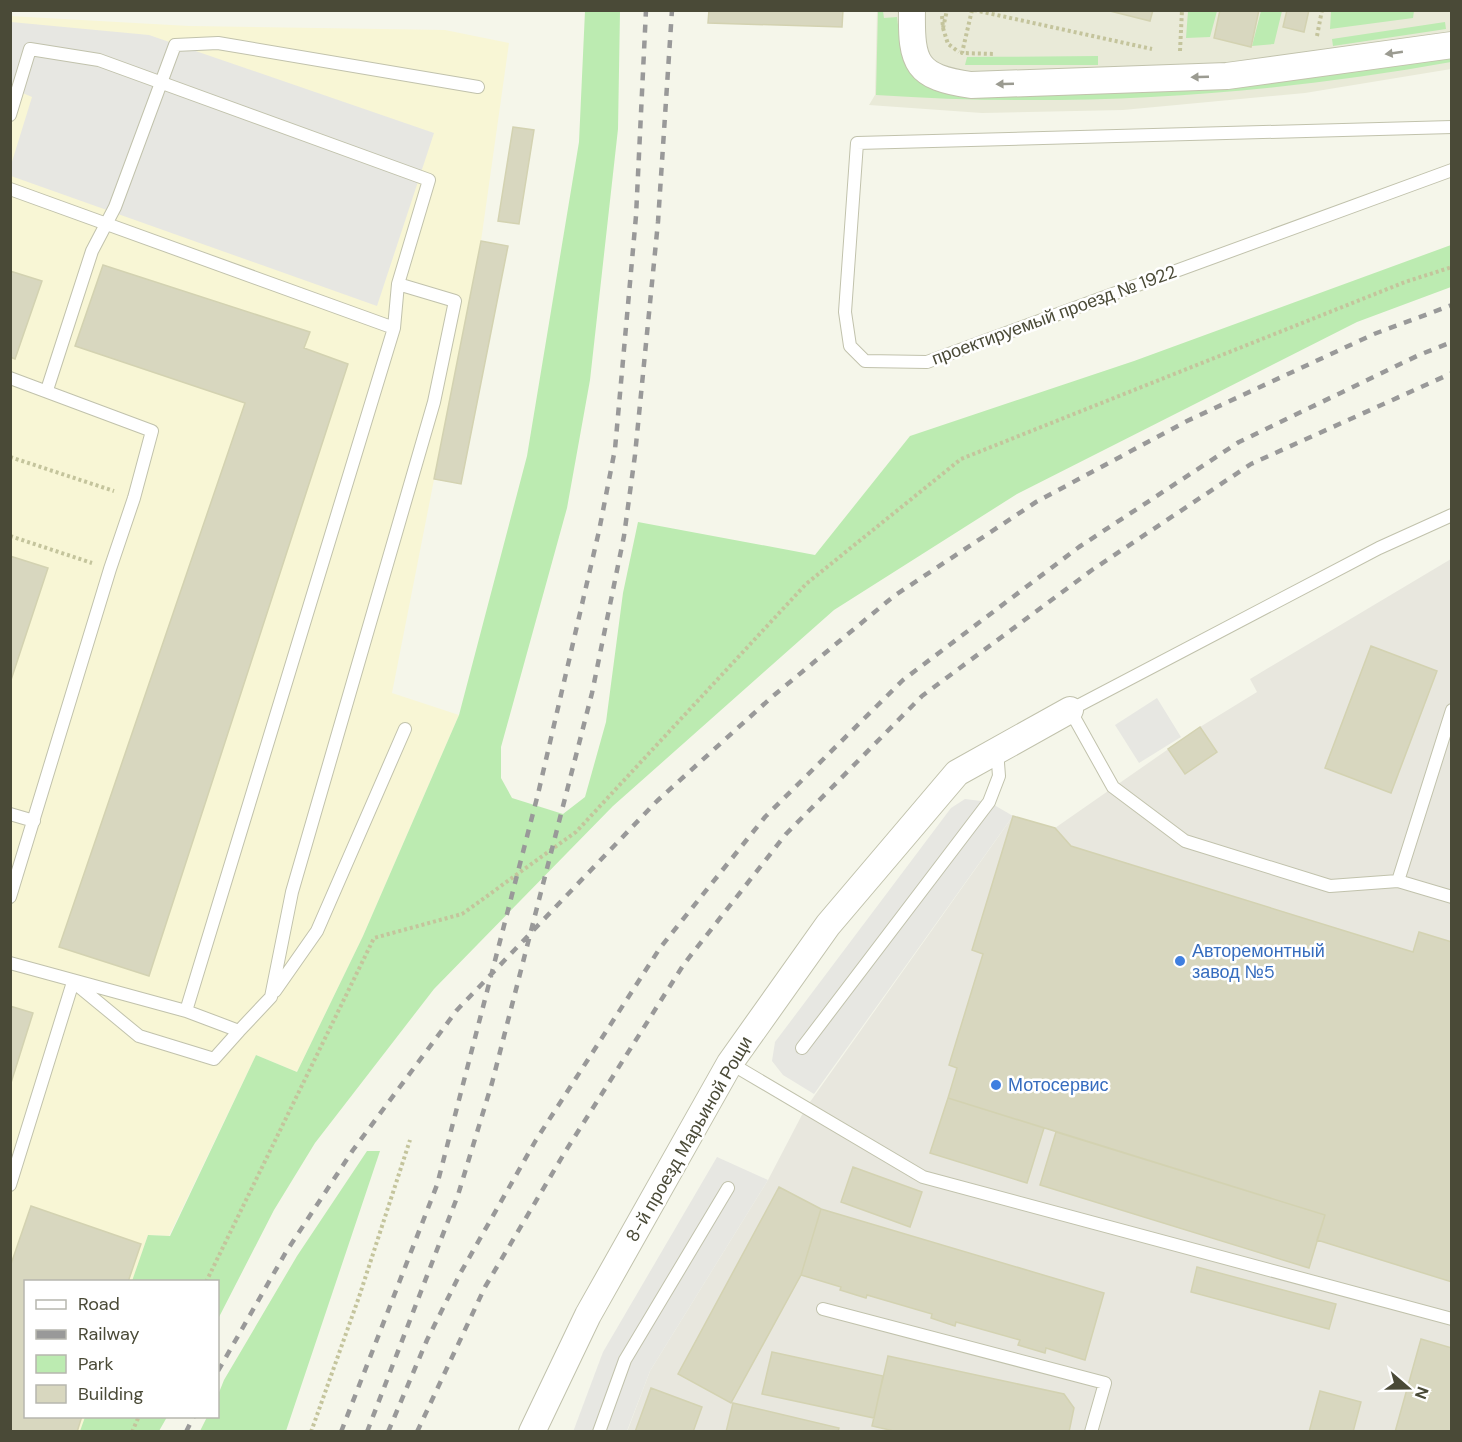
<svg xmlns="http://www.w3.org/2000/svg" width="1462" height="1442" font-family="'DM Sans',sans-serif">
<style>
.residential{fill:#e9ead8}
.commercial{fill:#f8f6d5}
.industrial{fill:#e8e7de}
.green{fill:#bcebb1}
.parking{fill:#e7e7e2}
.building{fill:#d8d7bf;stroke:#d3d2b1;stroke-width:1.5}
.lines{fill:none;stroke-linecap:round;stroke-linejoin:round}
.service-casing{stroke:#c1c2ac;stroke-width:14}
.minor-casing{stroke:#c1c2ac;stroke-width:28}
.path{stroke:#c4c49c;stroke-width:4;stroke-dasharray:3 3;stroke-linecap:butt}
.service{stroke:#fff;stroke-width:12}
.minor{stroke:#fff;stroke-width:26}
.rail{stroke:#999;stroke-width:4.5;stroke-dasharray:8 8;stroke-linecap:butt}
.oneway{fill:#9b9b91}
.shop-dot{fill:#3f7fe0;stroke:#fff;stroke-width:2}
.labels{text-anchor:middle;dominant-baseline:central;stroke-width:5;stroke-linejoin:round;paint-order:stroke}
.street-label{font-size:18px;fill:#4a4a37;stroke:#fff}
.shop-label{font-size:18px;fill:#366cbe;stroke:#fff;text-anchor:start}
</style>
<rect width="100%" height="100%" fill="#f5f6ea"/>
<path class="residential" d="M877 11H1451V69L1305 93 1123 110 982 113 869 105 875 95Z"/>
<path class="commercial" d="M10 16 189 26 445 30 509 43 481 241 392 693 459 715 363 936 297 1072 256 1055 169 1236 148 1235 132 1281 26 1282V1416L85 1417 80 1431H10Z"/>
<path class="industrial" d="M1451 559V1431L627 1432 650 1371 768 1180 805 1109 1013 816 1055 828 1200 727 1257 692 1250 679Z"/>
<path class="green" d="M585 11H620L618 129 590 380 567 508 501 747V778L512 798 563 814 585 797 606 722 623 593 638 522 815 555 910 436 1134 361 1451 245V287L1357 322 1017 494 834 610 613 806 434 989 315 1143 274 1210 218 1319V1282L132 1281 148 1235 170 1236 256 1055 297 1072 363 936 459 715 527 456 579 142Z
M878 11H883L884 18 897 17 902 56 914 75 1451 55V62C1262 96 1069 108 876 95Z
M1188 11H1217L1210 37 1186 38Z
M1261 11H1282L1274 44 1252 46Z
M1331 11V10L1414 11 1413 18 1330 29Z
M1445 22 1446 29 1333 46 1332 39Z
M1098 56V65H965L967 57Z
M367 1151H380L286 1431H200L207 1417 218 1416V1395L224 1380 297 1256Z
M85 1417V1416L167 1417 159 1431H80Z"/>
<path class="parking" d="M11 22 149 35 434 133 377 306 11 176V165L32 97 11 88Z
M1157 698 1181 737 1139 763 1115 725Z
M965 799 989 802 1013 816 814 1094 783 1075 772 1061 775 1042 951 808Z
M717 1157 768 1180 650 1371 627 1431 573 1432 603 1352Z"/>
<path class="building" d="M709 10H843L842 27 708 23Z
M1106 10H1153L1150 21Z
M1220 10H1259L1251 47 1214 38Z
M1287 10H1309L1304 32 1283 27Z
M513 127 534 130 519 224 498 221Z
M481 241 508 246 461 484 434 479Z
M103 265 310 332 304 348 348 364 149 976 59 947 245 403 75 346Z
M10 271 42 281 15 359 10 357Z
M10 556 48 568 10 683Z
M1371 646 1437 671 1391 793 1325 768Z
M1200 727 1217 752 1185 774 1168 749Z
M1013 816 1055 828 1071 846 1413 952 1419 932 1452 942V1282L1317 1240 1325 1215 948 1098 957 1068 949 1065 983 954 972 950Z
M10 1006 33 1013 10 1086Z
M948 1098 1044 1128 1027 1183 930 1153Z
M1056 1132 1325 1215 1309 1268 1040 1185Z
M853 1167 922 1192 910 1227 841 1202Z
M779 1187 821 1209 801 1275 731 1403 678 1374Z
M31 1206 141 1244 128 1282H26V1416H82L77 1432H10V1267Z
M821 1209 1104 1293 1085 1360 1046 1348 1045 1353 1018 1345 1020 1340 956 1322 955 1326 931 1318 932 1314 867 1295 866 1298 840 1290 841 1287 801 1275Z
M1197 1267 1336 1304 1329 1329 1191 1292Z
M1421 1339 1452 1348V1432H1395Z
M772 1352 883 1376 874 1418 762 1394Z
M888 1356 1064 1394 1074 1408 1069 1432H898L872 1426Z
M651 1388 702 1407 693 1432H635Z
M1320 1391 1361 1402 1353 1432H1309Z
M733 1403 839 1428 838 1432H726Z"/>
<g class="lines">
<g class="service-casing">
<path id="service" d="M10 115 30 49 99 60 429 180 398 284 394 328 186 1011 10 963
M1452 127 857 143 845 312 850 346 865 361 927 362 1452 170
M10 189 394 328
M10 378 152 431 134 498 110 569 10 897
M47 390 92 251 115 207 175 45 218 43 478 87
M1452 515 1379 548 1070 710 1113 787 1185 841 1330 886 1398 881 1452 897
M10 814 34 821
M1398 881 1452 710
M76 984 139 1036 214 1059 239 1031
M275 991 317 931 405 729
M186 1011 239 1031 271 997 292 892 434 402 455 301 398 284
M802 1048 989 802 999 776 997 750
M730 1063 923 1177 1452 1319
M10 1185 73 982
M823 1309 1105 1383 1091 1432
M599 1432 625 1360 728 1188"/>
</g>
<g class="minor-casing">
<path id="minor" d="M912 10C911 64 916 77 971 85L1227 76 1452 45
M532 1432 588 1315 730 1063 828 925 957 773 1070 710"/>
</g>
<path class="path" d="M972 10 962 53 994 54
M974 10 1152 49
M942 16 943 28 947 10
M943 28 948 44 959 52
M1317 36 1322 10
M1180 51 1182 10
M10 457 114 491
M10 536 92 563
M206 1282 374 938 462 914 576 832 806 584 961 459 1405 282 1452 267
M132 1432 139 1416
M311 1432 359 1297 410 1140"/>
<use href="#service" class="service"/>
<use href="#minor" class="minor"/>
<path class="rail" d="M218 1371 286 1252 353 1150 457 1010 657 801 773 696 894 596 1036 502 1187 421 1374 334 1452 305
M186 1432 194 1416
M341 1432 437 1185 538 794 599 531 615 449 636 216 646 10
M367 1432 458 1195 492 1083 592 693 624 536 635 455 658 222 672 10
M388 1432 427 1340 461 1272 536 1140 660 948 765 817 903 680 1079 547 1239 442 1419 355 1452 342
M417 1432 485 1287 565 1152 684 964 786 834 922 696 1092 570 1251 464 1452 373"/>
</g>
<defs><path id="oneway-solid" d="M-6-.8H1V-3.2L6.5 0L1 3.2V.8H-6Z" transform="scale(1.5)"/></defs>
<g class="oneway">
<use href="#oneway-solid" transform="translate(1394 53) rotate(172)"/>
<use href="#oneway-solid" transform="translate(1200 77) rotate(178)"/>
<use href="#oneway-solid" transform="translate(1005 84) rotate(178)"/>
</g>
<g class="shop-dot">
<circle cx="1180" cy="961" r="6"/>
<circle cx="996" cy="1085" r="6"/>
</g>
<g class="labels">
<g class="street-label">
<text transform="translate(1054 315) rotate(-20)">проектируемый проезд № 1922</text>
<text transform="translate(689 1139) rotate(-60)">8-й проезд Марьиной Рощи</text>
</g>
<g class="shop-label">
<text x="1192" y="951">Авторемонтный<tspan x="1192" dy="21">завод №5</tspan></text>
<text x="1008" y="1085">Мотосервис</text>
</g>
</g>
<rect width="1462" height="1442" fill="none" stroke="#4a4a37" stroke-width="24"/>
<rect x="24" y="1280" width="195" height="138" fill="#ffffff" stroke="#b7b7af" stroke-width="1.5"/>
<rect x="36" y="1300" width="30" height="9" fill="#ffffff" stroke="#b7b7af" stroke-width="1.5"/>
<text x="78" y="1310" font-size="18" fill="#4a4a37">Road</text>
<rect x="36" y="1330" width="30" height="9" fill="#999999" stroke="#b7b7af" stroke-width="1.5"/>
<text x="78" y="1340" font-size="18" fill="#4a4a37">Railway</text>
<rect x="36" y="1355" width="30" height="18" fill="#bcebb1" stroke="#b7b7af" stroke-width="1.5"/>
<text x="78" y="1370" font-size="18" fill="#4a4a37">Park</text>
<rect x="36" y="1385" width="30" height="18" fill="#d8d7bf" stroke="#b7b7af" stroke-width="1.5"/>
<text x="78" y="1400" font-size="18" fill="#4a4a37">Building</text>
<g transform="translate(1408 1388) rotate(110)" stroke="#ffffff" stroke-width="4.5" paint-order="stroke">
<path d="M0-4.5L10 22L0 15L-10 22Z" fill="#4a4a37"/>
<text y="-9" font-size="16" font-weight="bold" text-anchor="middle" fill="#4a4a37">N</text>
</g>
</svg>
